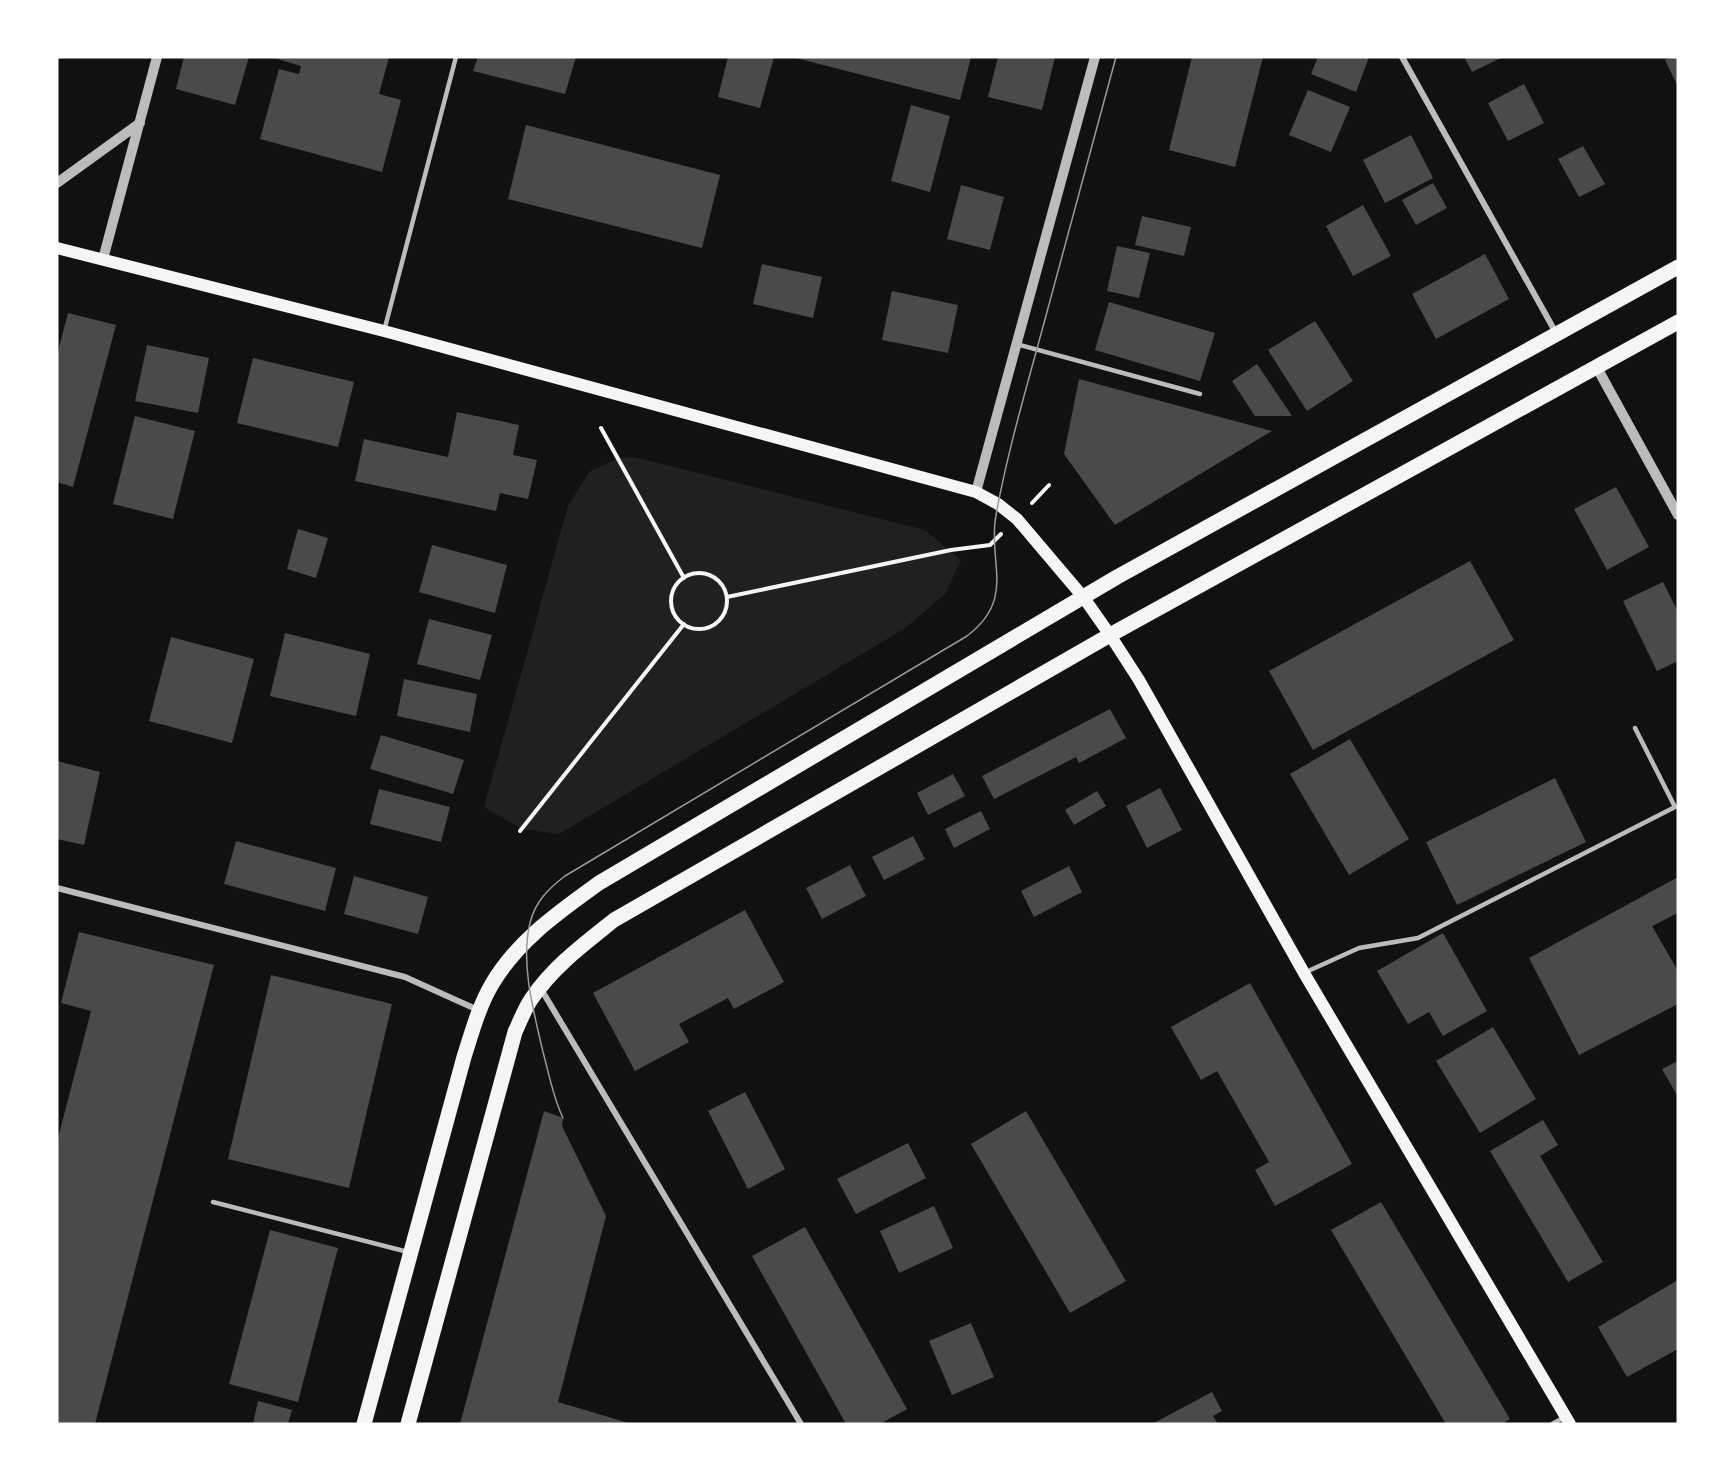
<svg xmlns="http://www.w3.org/2000/svg" width="1735" height="1481" font-family="'Alegreya Sans',sans-serif">
<style>
.green{fill:#202020}
.building{fill:#4a4a4a}
.lines{fill:none;stroke-linecap:round;stroke-linejoin:round}
.path{stroke:#f5f5f5;stroke-width:4}
.service{stroke:#bcbcbc;stroke-width:4.5}
.minor{stroke:#bcbcbc;stroke-width:6}
.tertiary{stroke:#bcbcbc;stroke-width:10}
.secondary{stroke:#f5f5f5;stroke-width:12}
.primary{stroke:#f5f5f5;stroke-width:15}
.tram{stroke:#9a9a9a;stroke-width:1.5}
</style>
<rect width="100%" height="100%" fill="#111"/>
<path class="green" d="M634 457 925 530 961 560 945 594 904 629 559 834 522 829 484 807 568 506 589 472 618 458Z"/>
<path class="building" d="M184 57H249L235 105 176 89Z
M271 57H389L379 94 401 100 382 172 260 139 279 69 299 74 301 66Z
M478 57H576L565 94 473 71Z
M728 57H774L760 108 718 97Z
M792 57H971L960 100Z
M998 57H1055L1042 110 988 97Z
M1192 57H1263L1235 167 1169 150Z
M1318 57H1369L1356 92 1311 74Z
M1464 57H1503L1472 72Z
M1672 57H1678V87L1665 60Z
M1524 84 1544 123 1508 141 1488 103Z
M1308 90 1350 107 1331 152 1289 135Z
M911 105 950 116 930 192 891 181Z
M526 125 720 175 702 248 508 199Z
M1411 135 1433 178 1385 203 1363 160Z
M1583 146 1605 184 1579 197 1558 159Z
M1433 183 1447 208 1416 225 1402 200Z
M961 185 1004 197 990 250 947 239Z
M1363 205 1391 256 1353 276 1326 226Z
M1142 216 1191 227 1184 256 1135 245Z
M1117 246 1150 253 1139 298 1107 291Z
M1485 254 1509 299 1436 339 1412 294Z
M762 264 822 277 813 318 753 304Z
M892 291 958 305 948 353 882 340Z
M1109 302 1215 333 1200 381 1095 350Z
M68 313 116 325 73 487 57 482V355Z
M1315 321 1353 381 1307 411 1268 350Z
M147 345 209 358 198 413 135 401Z
M253 358 354 382 338 447 237 423Z
M1257 364 1292 416H1255L1232 381Z
M1079 379 1272 431 1115 525 1064 454Z
M457 412 519 425 513 455 537 460 528 499 500 493 496 511 355 481 364 439 448 457Z
M135 416 195 431 173 519 113 504Z
M1616 487 1649 547 1607 570 1574 509Z
M298 529 328 538 316 578 287 569Z
M432 545 507 565 495 613 419 592Z
M1470 561 1514 640 1313 750 1269 671Z
M1663 582 1678 612V661L1657 671 1623 601Z
M429 619 492 635 480 680 417 664Z
M285 633 370 654 356 716 270 696Z
M171 637 254 659 232 743 149 721Z
M404 679 477 694 470 732 397 716Z
M1110 709 1126 738 1079 763 1076 757 994 799 982 776Z
M381 735 464 760 453 794 370 769Z
M1350 739 1409 839 1349 875 1290 774Z
M57 761 100 772 84 845 57 839Z
M953 774 965 796 928 815 917 793Z
M1555 778 1586 842 1457 905 1426 842Z
M1160 788 1182 830 1147 848 1126 806Z
M379 789 450 807 441 842 370 824Z
M1097 791 1106 806 1074 825 1065 810Z
M981 811 990 829 954 848 945 829Z
M913 836 925 859 884 880 872 857Z
M236 841 336 868 325 911 224 884Z
M850 865 866 896 822 919 806 888Z
M1069 866 1082 892 1034 917 1021 891Z
M354 876 428 897 418 934 344 914Z
M1678 877V913L1652 926 1678 971V1004L1579 1055 1529 958Z
M745 910 784 982 734 1009 728 998 679 1024 689 1042 635 1071 593 993Z
M79 932 214 965 95 1424H57V1142L91 1011 61 1003Z
M1443 933 1487 1011 1443 1036 1429 1012 1408 1024 1377 971Z
M271 975 392 1004 349 1188 228 1159Z
M1250 983 1352 1164 1275 1206 1255 1170 1269 1162 1217 1071 1201 1080 1171 1027Z
M1493 1027 1536 1099 1480 1133 1436 1061Z
M1678 1061V1097L1662 1069Z
M745 1092 785 1169 748 1189 708 1111Z
M544 1111 563 1118 562 1126 606 1216 558 1402 632 1424H460Z
M1026 1111 1126 1281 1070 1313 971 1144Z
M1543 1120 1558 1145 1540 1156 1603 1262 1568 1282 1490 1151Z
M908 1143 926 1178 856 1214 837 1179Z
M1381 1202 1510 1419 1502 1424H1446L1331 1230Z
M934 1206 953 1248 899 1273 880 1231Z
M805 1227 907 1409 880 1424H846L752 1256Z
M270 1230 338 1248 298 1402 229 1384Z
M1678 1280V1349L1627 1377 1598 1327Z
M971 1323 994 1377 952 1395 929 1341Z
M1212 1392 1222 1411 1213 1416 1218 1424H1152Z
M258 1401 292 1410 288 1424H253Z"/>
<g class="lines">
<path class="path" d="M601 428 684 578
M1032 503 1049 485
M671 601a28 28 0 1 1 56 0a28 28 0 1 1-56 0Z
M727 597 951 550 990 545 1001 534
M520 831 684 624"/>
<path class="service" d="M384 331 456 57
M1016 344 1200 394
M1306 972 1359 948 1418 938 1675 807 1635 728
M213 1202 408 1252
M1552 1424 1565 1417"/>
<path class="minor" d="M1402 57 1556 333
M57 888 405 977 478 1010
M541 989 801 1424"/>
<path class="tertiary" d="M57 183 140 123
M103 259 157 57
M1596 366 1678 515
M976 492 1095 57"/>
<path class="secondary" d="M57 248 384 331 976 492 998 504 1017 519 1084 598 1110 635 1139 680 1304 973 1570 1424"/>
<path class="primary" d="M364 1424 464 1057C472 1032 479 1006 492 984 518 940 559 912 599 883L1117 577 1678 267
M408 1424 515 1032C520 1021 525 1008 532 998 554 966 584 944 614 920L1110 635 1678 322"/>
<path class="tram" d="M563 1118C553 1097 549 1074 543 1052 534 1013 520 963 530 923 535 902 548 889 565 876L967 636C1017 598 987 562 996 515 1007 454 1025 393 1041 334 1066 241 1091 149 1116 57"/>
</g>
<rect width="1735" height="1481" fill="none" stroke="#ffffff" stroke-width="117"/>
</svg>
